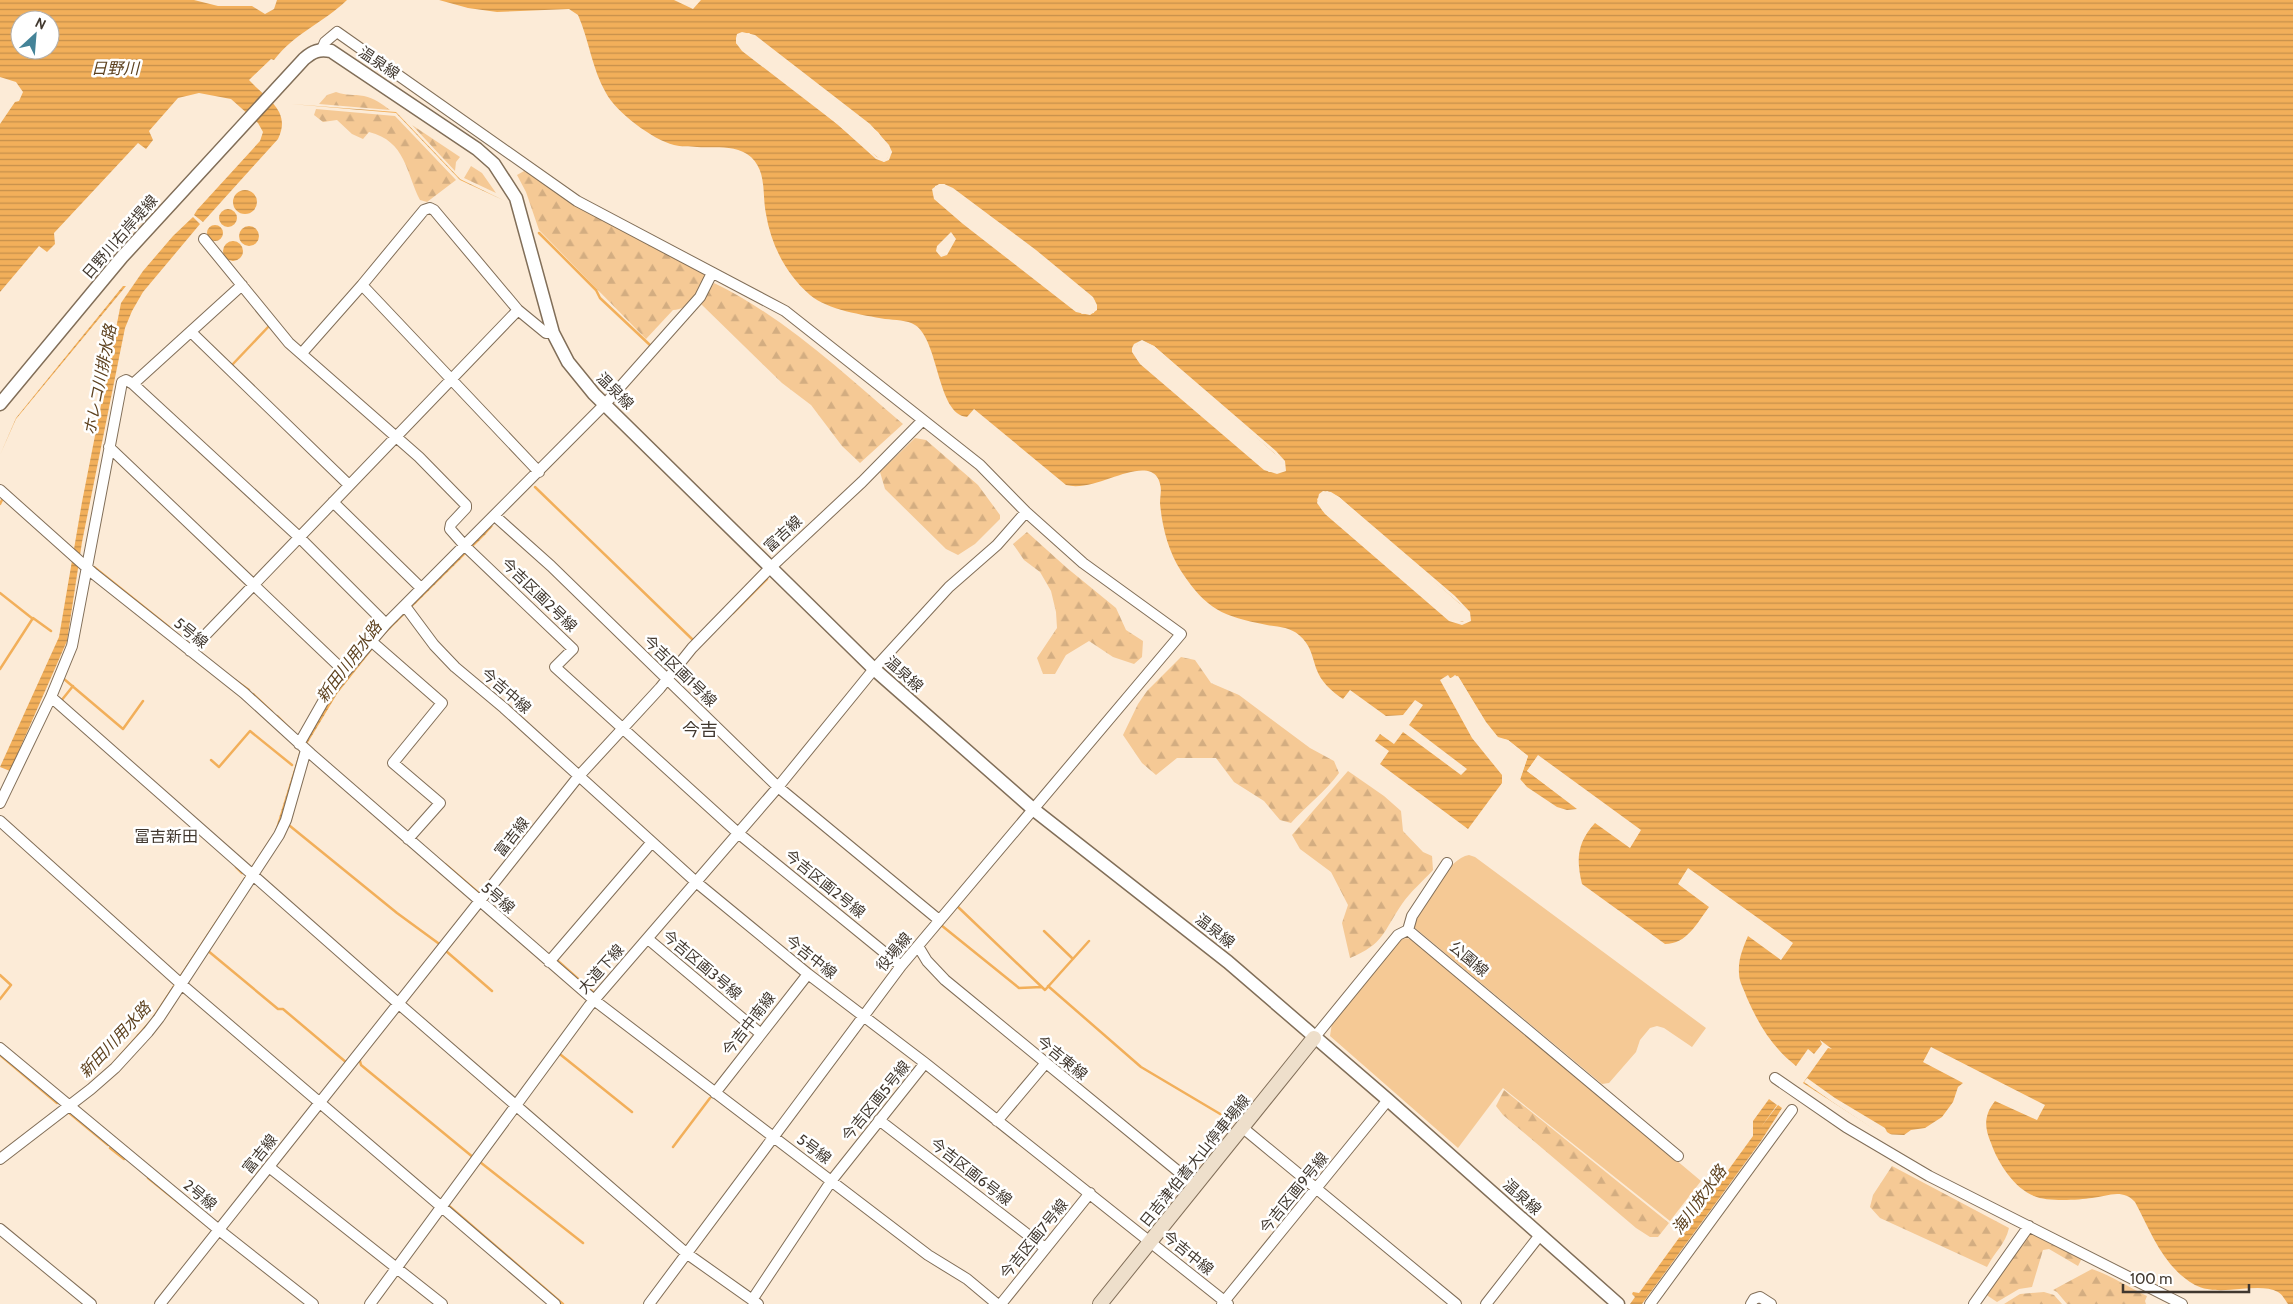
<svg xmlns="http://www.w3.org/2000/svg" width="2293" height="1304" font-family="Cabin,'Noto Sans JP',sans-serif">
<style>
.forest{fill:url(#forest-firs)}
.park{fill:#f5c995}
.water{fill:url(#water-rules);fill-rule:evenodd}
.pier{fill:#fcebd7;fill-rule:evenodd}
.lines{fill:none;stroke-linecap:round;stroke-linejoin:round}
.stream{stroke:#f2af5a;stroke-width:2.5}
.minor-casing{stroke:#816e58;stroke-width:12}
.tertiary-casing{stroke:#816e58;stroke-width:15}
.secondary-casing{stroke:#816e58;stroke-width:16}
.minor{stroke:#fff;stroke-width:10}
.tertiary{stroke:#fff;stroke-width:12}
.secondary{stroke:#eedfcb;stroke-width:14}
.labels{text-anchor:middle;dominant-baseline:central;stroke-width:5;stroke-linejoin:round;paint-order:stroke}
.street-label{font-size:15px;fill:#40372e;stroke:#fff}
.water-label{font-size:16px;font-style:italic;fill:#5e421f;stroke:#fff}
.neighbourhood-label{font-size:16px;fill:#40372e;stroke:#fff}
.quarter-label{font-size:18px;fill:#40372e;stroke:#fff}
</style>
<defs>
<pattern id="forest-firs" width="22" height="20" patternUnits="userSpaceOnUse" patternTransform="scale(1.25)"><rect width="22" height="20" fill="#f5c995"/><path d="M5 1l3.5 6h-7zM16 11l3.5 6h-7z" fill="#d3ad81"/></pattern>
<pattern id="water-rules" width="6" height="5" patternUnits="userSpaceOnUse" patternTransform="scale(1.25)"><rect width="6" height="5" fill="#f2af5a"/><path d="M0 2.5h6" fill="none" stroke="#c58f4b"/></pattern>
</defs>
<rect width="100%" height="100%" fill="#fcebd7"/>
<path class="forest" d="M336 92C347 96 353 94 364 96 374 98 382 104 390 110L319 104 327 95Z
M316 109 395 116 456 180 427 202 420 200C406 173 406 141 369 132L363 139 352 134 337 120 323 122 314 115Z
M412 125 460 157 456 162 455 171Z
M471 166 482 173 496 193 464 178Z
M524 171H530L706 273C703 289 690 310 673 310L646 339 539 230 526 192 517 175Z
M714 283C786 318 843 373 903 424L860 463 842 446 811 405 782 383 701 304Z
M915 438 926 440 978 485 1000 515V519L975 544 958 555 946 549 885 489 880 472Z
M1027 532 1067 568 1116 608 1126 630 1143 641 1142 657 1134 664 1113 657 1089 641 1066 655 1055 674H1043L1037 658 1057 628 1056 612 1051 591 1040 572 1024 560 1013 544Z
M1181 657 1195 660 1211 683 1239 695 1310 748 1334 761 1339 773C1325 792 1306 806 1291 823L1280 820 1264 801 1234 782 1216 758H1177L1156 775 1142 763 1123 735 1138 704 1147 691Z
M1348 771 1384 796 1401 811 1403 831 1423 852 1432 856 1433 870C1423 881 1410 892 1402 904 1383 932 1384 944 1350 958L1342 923 1348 905 1331 872 1300 849 1292 835Z
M1504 1090 1669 1223 1658 1237H1650L1636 1228 1503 1115 1496 1106Z
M1892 1166 2009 1228C2005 1245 1995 1251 1987 1267L1880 1218 1870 1207 1873 1195Z
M2029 1231 2086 1259 2081 1260 2078 1266 2049 1249 2043 1250 2032 1287 2019 1289 1997 1302 1985 1294Z
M2092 1269C2112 1276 2128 1287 2147 1296L2145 1301 2146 1304H2067L2057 1292 2053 1290Z
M2044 1292 2054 1295 2062 1304H2004L2020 1294Z"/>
<path class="park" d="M1469 855 1475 857 1706 1028 1692 1047 1664 1028 1657 1026 1650 1028 1640 1040 1636 1052 1609 1083 1602 1084 1415 928 1414 920C1425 903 1448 858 1469 855Z
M1404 938 1413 939 1701 1181 1670 1221 1503 1088 1458 1148 1330 1036 1332 1023 1400 940Z"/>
<path class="water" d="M0 0H194L218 6H252L265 14 274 9 277 0H347C323 23 296 32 274 60L271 59 249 80C266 99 292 110 278 139L203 222 194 215 197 210 260 141 263 132 258 123 231 99 199 93 178 98 149 131 153 140 146 149 138 143 54 233 55 244 47 252 39 246 0 292V124L15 102 19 101 23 92 16 82 0 77ZM20 20H50V50H20Z
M439 0H674L693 9 701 0H2293V1304H2288C2285 1300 2283 1295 2278 1292 2257 1281 2220 1298 2195 1285 2163 1267 2151 1232 2135 1202 2123 1188 2107 1196 2092 1198 2078 1200 2047 1202 2034 1196 2014 1188 1998 1163 1991 1143 1984 1127 1984 1115 1995 1101L2037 1120 2045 1105 1931 1047 1923 1062 1963 1083 1958 1087 1953 1102 1942 1117 1925 1128 1911 1130 1904 1135 1882 1134 1803 1083 1828 1048 1832 1049 1820 1040 1822 1044 1814 1054 1808 1049 1796 1066C1772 1047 1759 1025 1747 998 1744 989 1739 982 1739 973 1738 959 1743 948 1748 936L1781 960 1793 943 1688 868 1678 884 1709 907C1697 923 1687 944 1665 944L1582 884C1576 859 1577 843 1595 823L1630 848 1641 830 1538 755 1527 771 1577 809 1567 810 1557 807 1527 787 1520 779 1528 756 1508 740 1498 737 1486 722 1458 676 1450 678 1448 675 1440 680 1472 738 1502 775V783L1468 829 1380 764 1389 751 1375 741 1380 734 1394 744 1403 732 1461 775 1467 769 1409 725 1423 705 1415 700 1403 715 1386 716 1350 690 1343 699C1331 691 1321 682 1316 668 1312 655 1310 644 1299 635 1290 627 1278 627 1267 625 1222 616 1207 610 1181 571 1168 551 1162 526 1160 503 1160 496 1162 490 1160 484 1159 479 1156 474 1151 472 1130 464 1093 492 1066 485L974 409 967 417C937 415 939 340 915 325 907 320 895 320 885 319 863 315 828 310 810 295 786 274 771 245 766 214 762 194 767 172 751 157 736 144 715 148 697 147 689 146 681 147 674 145 653 140 616 112 606 93 592 69 589 40 578 15L569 9 497 12 468 8ZM749 33 878 132 892 152 884 162C867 149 853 137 836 123 804 95 768 71 736 43L738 34ZM944 184 1035 251 1095 301 1094 313 1082 314 935 199V186ZM951 232 956 239 947 255 941 257 936 251 937 246ZM1142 341 1154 346 1284 462 1285 471 1269 472 1137 359 1133 348ZM1327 491 1339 497 1469 612 1470 621 1454 622 1322 510 1317 499Z
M291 104 396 112 460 179 505 201 460 180 396 113Z
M233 202a12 12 0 1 1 24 0a12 12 0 1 1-24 0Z
M219 218a9 9 0 1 1 18 0a9 9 0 1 1-18 0Z
M193 217 200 224 143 292 132 311 125 328 82 542 67 641 10 771 0 767 59 637 82 502 121 303 143 271 173 236Z
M207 233a8 8 0 1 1 16 0a8 8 0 1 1-16 0Z
M239 236a10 10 0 1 1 20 0a10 10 0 1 1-20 0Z
M223 251a10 10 0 1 1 20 0a10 10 0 1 1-20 0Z
M123 286H126L16 419 0 455 16 418Z
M491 525 493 526 485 535 384 635 337 694 307 744 281 825 154 1021 113 1066 0 1156V1152L87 1086 111 1064 151 1019 275 831 300 750 333 694 382 633Z
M1769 1099 1777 1105 1761 1127 1778 1105 1782 1108 1761 1141 1642 1304H1630L1635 1297 1632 1294 1633 1292 1639 1293 1753 1136V1121Z"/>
<path class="pier" d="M742 32 755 35 870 124 889 145 892 152 889 160 884 162 876 159 837 124 742 51 736 43V38L737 34ZM745 34 753 38 868 126 887 147 889 152 887 158 884 159 877 157 838 121 744 49 739 39 740 36Z
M939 184H944L953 188 1036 250 1093 297 1097 305V310L1090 315 1076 312 963 224 934 199 932 189ZM939 187 951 190 1033 253 1090 299 1094 309 1089 312 1078 309 965 221 937 197 935 190Z
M1142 340 1154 346 1276 451 1285 461 1286 471 1277 474 1264 470 1140 364 1132 352V348L1134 344ZM1142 343 1152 348 1274 453 1282 463 1283 469 1277 471 1266 468 1142 362 1135 352 1137 345Z
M1323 491 1331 492 1339 497 1455 596 1470 612 1471 621 1462 625 1449 621 1325 514 1317 503 1319 494ZM1327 494 1337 499 1459 603 1467 613 1468 619 1462 622 1451 618 1327 512 1320 502 1322 496Z
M1455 675 1459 678 1485 722 1497 738 1508 740 1528 756 1519 783 1518 775 1526 757 1507 742 1496 739 1483 723 1458 679 1455 678 1451 680 1450 679Z
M1538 756 1640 831 1630 847 1594 820 1629 845 1638 831 1538 759 1530 770 1579 807 1580 810 1527 771Z
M1688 869 1792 944 1781 959 1747 933 1781 956 1789 944 1689 872 1681 883 1711 907 1679 883Z
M1931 1048 2043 1105 2036 1119 1995 1098 2036 1117 2041 1106 1932 1050 1927 1060 1965 1082 1924 1061Z
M1807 1078 1835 1098 1885 1128 1887 1132 1895 1137 1884 1136 1834 1103 1804 1082Z"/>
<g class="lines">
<path class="stream" d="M539 233 596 290 600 298 651 346
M232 365 270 325
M535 487 692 639
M0 504 3 498
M94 567 169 627
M0 593 33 619
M733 613 767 579
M0 669 33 618 51 631
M64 679 123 729 143 701
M235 680 249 690
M253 694 272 712
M61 701 73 686
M277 716 289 728
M211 760 219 767 250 731 292 765
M290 826 397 913 438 943
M445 864 480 894
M236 867 242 873
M957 906 1045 990 1089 941
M941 925 1019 988 1042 987
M1044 931 1073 959
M207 950 278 1009H283L347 1063
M446 951 492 991
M558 961 593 992
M0 975 11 985 0 999
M1048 986 1141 1067 1232 1121
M0 1055 57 1103
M561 1055 632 1112
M360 1061 361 1065 474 1158
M68 1112 108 1145
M673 1147 710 1098
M110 1148 124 1159
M481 1160 480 1162 583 1243
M148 1178 209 1227
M449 1204 448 1205 563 1304"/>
<g class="minor-casing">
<path id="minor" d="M322 49 325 42 337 32 577 201 785 311 980 465 1026 512 1083 563 1181 634 901 966 649 1304
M204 239 289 343 419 457 466 505V508L451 524 450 529 465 546 573 649 555 667 738 833 901 966
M362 285 539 472
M191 332 349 485
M302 353 362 285 424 210 430 208 434 210 518 310 546 333H553
M133 384 242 285
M109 447 345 672
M0 490 94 574 244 693 311 754 594 1000 928 1255 967 1279 997 1304
M333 502 421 588
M495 516 551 566 778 787 939 920
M405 606 434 645 455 667 504 708 696 882 808 974 925 1063 1228 1304
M371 641 442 703 393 763 440 803 408 839
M190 651 518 310
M51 697 399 1004 686 1253 758 1304
M299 744 324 700 345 672 386 624 605 404 700 297 712 273
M0 803 51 697 72 646 122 382 126 380 133 384 298 536 386 624
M0 821 180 983 555 1304
M1408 930 1412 916 1447 863
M648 939 761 1034
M918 946 927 961 945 980 1196 1186
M549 962 652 842
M1314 1038 1398 935 1408 930 1678 1156
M0 1048 219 1230 313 1304
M1775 1078 1846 1127 1929 1176 2182 1304
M715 1093 808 974
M879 1120 1045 1248
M997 1121 1045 1064
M1243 1128 1456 1304
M0 1159 91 1089 115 1068 148 1032 159 1018 279 835 286 820 306 750
M269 1167 442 1304
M0 1229 91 1304
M752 1300 832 1180 925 1063
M160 1304 578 777 660 688 692 648 770 568 862 482 922 421
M370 1304 589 1006 778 787 874 669 949 587 997 545 1026 512
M1001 1304 1090 1193
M1222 1304 1388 1100
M1486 1304 1540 1235
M1650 1304 1792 1110
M1751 1304 1754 1299 1760 1297 1771 1304
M1974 1304 2029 1226"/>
</g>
<g class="tertiary-casing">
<path id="tertiary" d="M0 404 122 257 304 59C313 51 319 49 331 51L477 149 494 164 516 198 553 333 568 362 594 394 874 669 1033 809 1228 962 1388 1100 1618 1304"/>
</g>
<g class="secondary-casing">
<path id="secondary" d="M1100 1304 1314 1038"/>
</g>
<use href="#minor" class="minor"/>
<use href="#tertiary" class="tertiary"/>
<use href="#secondary" class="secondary"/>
</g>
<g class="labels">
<g class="street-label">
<text transform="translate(379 63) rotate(34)">温泉線</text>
<text transform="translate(120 237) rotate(-49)">日野川右岸堤線</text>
<text transform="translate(615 391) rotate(45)">温泉線</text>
<text transform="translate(783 534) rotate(-43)">富吉線</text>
<text transform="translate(539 595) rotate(44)">今吉区画2号線</text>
<text transform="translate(191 633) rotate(39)">5号線</text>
<text transform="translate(680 671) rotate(44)">今吉区画1号線</text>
<text transform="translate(904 674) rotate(42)">温泉線</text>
<text transform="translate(506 691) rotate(41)">今吉中線</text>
<text transform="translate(512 837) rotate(-52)">富吉線</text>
<text transform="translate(825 884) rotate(39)">今吉区画2号線</text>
<text transform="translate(498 898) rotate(41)">5号線</text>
<text transform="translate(1215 931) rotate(38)">温泉線</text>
<text transform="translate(894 952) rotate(-50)">役場線</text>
<text transform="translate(811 957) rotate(38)">今吉中線</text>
<text transform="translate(1469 959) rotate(40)">公園線</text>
<text transform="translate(702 965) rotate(40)">今吉区画3号線</text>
<text transform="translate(601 969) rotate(-48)">大道下線</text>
<text transform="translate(749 1024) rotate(-52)">今吉中南線</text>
<text transform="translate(1062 1058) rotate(39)">今吉東線</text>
<text transform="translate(876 1101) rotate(-51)">今吉区画5号線</text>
<text transform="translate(814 1149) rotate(37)">5号線</text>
<text transform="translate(260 1154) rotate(-51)">富吉線</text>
<text transform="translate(1195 1161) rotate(-51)">日吉津伯耆大山停車場線</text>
<text transform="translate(971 1172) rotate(38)">今吉区画6号線</text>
<text transform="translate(1294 1193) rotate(-51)">今吉区画9号線</text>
<text transform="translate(200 1195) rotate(40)">2号線</text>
<text transform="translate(1522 1197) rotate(42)">温泉線</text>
<text transform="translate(1034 1239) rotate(-51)">今吉区画7号線</text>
<text transform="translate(1188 1253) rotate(39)">今吉中線</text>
</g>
<g class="water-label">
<text x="115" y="68">日野川</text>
<text transform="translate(100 380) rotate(-79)">ホレコ川排水路</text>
<text transform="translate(349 662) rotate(-53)">新田川用水路</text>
<text transform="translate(115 1040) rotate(-47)">新田川用水路</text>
<text transform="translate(1699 1200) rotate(-54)">海川放水路</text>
</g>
<g class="neighbourhood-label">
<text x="166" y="836">冨吉新田</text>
</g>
<g class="quarter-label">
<text x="700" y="730">今吉</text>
</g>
</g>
<g transform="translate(35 35) rotate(26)"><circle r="24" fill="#ffffff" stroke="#b3afab"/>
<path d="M0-4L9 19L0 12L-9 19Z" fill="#448398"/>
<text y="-8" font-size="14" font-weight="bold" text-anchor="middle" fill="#40372e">N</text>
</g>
<path d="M2123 1284v8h126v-8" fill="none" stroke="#40372e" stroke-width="2.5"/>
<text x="2130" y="1284" font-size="15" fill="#40372e" stroke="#ffffff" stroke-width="4" paint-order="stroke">100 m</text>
</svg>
